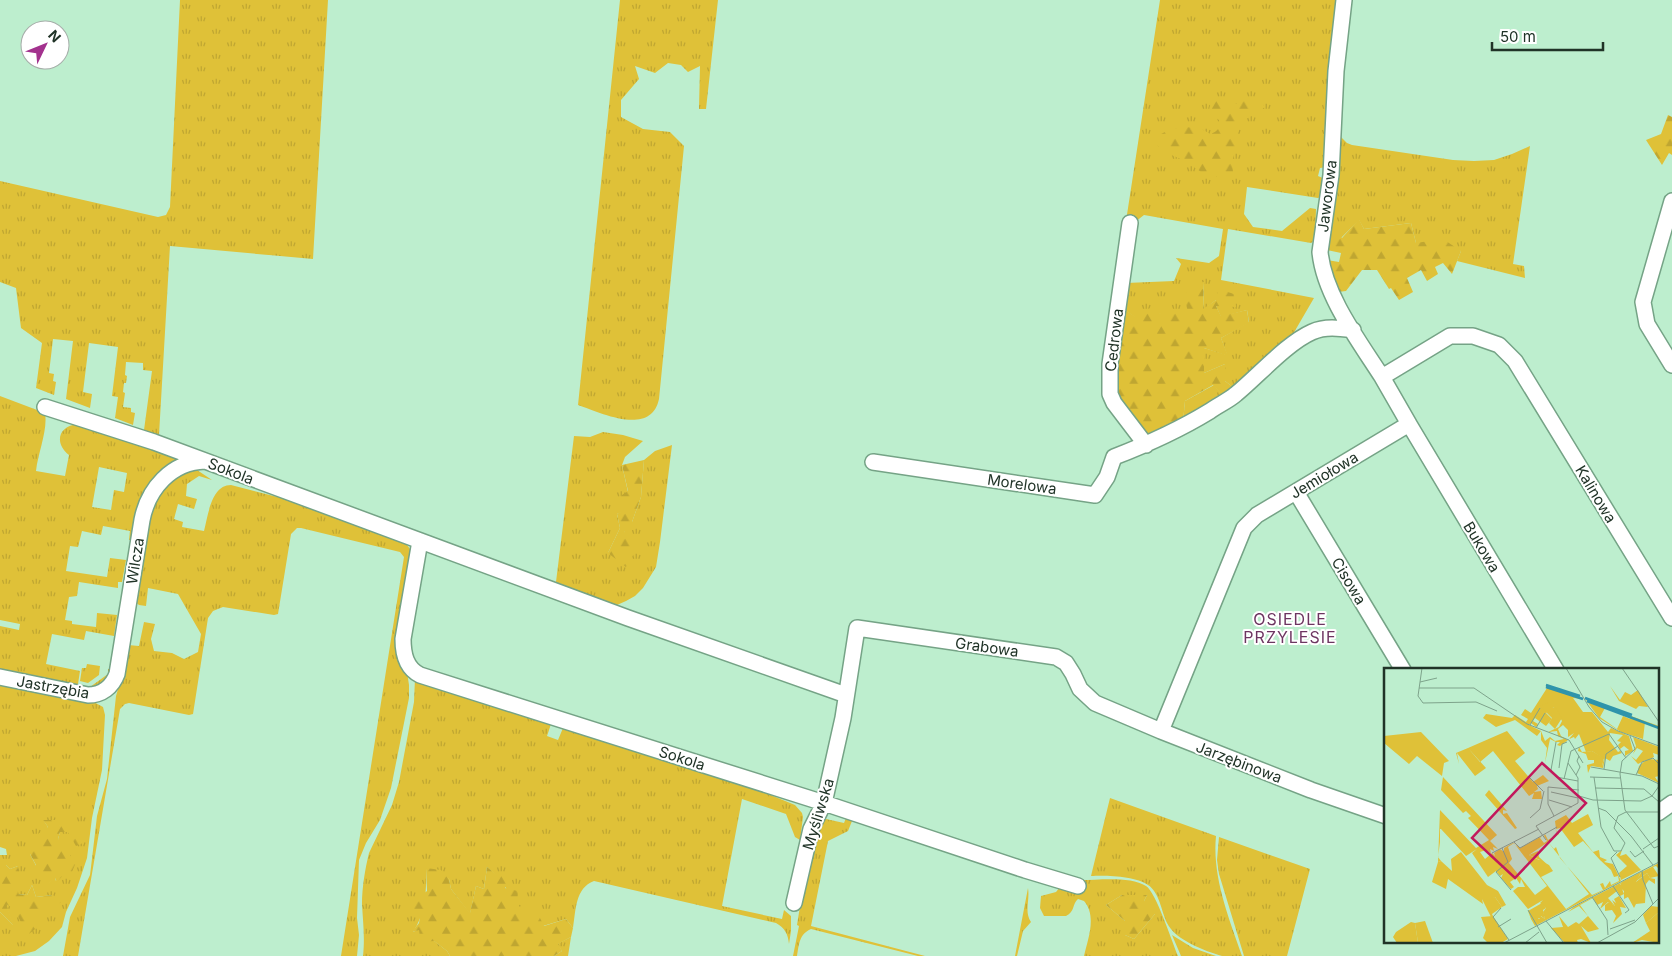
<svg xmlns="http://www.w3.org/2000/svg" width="1672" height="956" font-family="Inter,sans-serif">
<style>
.grass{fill:url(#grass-tufts);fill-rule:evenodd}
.forest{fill:url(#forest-firs)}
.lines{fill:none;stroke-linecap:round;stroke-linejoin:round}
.minor-casing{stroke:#75a386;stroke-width:18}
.minor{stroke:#fff;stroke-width:15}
.labels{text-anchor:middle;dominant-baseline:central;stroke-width:4;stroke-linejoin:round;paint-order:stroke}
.street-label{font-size:15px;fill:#203327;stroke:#fff}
.neighbourhood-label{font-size:16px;letter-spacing:1px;fill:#6d3561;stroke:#fff}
.inset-river{fill:none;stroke:#2f94ab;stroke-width:2.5}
.inset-road{fill:none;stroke:#7ea38b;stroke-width:1}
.view{fill:#c2185b;fill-opacity:0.15;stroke:#c2185b;stroke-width:2.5}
.inset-edge{fill:none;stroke:#203327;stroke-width:2.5}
</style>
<defs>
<pattern id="grass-tufts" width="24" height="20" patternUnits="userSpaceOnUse" patternTransform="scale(1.25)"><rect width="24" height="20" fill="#dfc138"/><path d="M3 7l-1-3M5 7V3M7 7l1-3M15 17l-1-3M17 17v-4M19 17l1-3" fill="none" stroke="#bfa631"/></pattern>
<pattern id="forest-firs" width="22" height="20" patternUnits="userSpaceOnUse" patternTransform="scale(1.25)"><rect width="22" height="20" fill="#dfc138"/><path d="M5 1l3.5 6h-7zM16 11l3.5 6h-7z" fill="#bfa631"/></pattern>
</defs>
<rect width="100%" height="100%" fill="#bdeece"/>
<path class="grass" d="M180 0H328L313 259 170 246 159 435 144 430 152 371 143 370V363L126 362 125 375 127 376 126 383H124L123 392 125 393 123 407 131 408V412L135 413 133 425 115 418 118 397 112 396 118 347 89 343 83 392 92 394 90 408 66 399 73 341 53 339 49 373 54 374 53 381 56 382 54 395 36 388 42 343 21 328 16 288 0 282V181L158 217 166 215 170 207Z
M620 0H718L706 109H699L700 66 688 72 681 65 668 63 655 73 635 66 639 79 621 100V117L643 129 670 132 684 146 659 399C651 437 601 413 578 405Z
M1160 0H1340L1327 167 1320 168 1318 176 1325 179 1320 197 1318 198 1247 187 1244 214 1253 227 1282 231 1310 208 1316 209 1315 240 1311 243 1228 229 1221 280 1314 298 1289 341 1234 388 1225 381V364L1204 373V348L1227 355 1221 338 1249 322 1247 310 1221 317 1216 306V300L1203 310 1204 282 1188 312 1159 314 1139 320 1122 308 1126 283 1174 281 1181 264 1176 258 1209 263 1219 256 1223 229 1144 215 1135 222 1126 221Z
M1340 136 1347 143 1352 145 1453 160 1474 161 1494 160 1512 154 1530 146 1513 264 1524 266 1525 278 1457 261 1461 251 1416 243 1411 223 1364 229 1359 220 1341 238H1328Z
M1214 385 1223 396 1183 422 1185 401Z
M0 396 45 413C48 430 38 453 36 471L65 476 69 455C54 443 58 426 78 424L131 440 182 459 173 466 131 540H129L130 531 103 526 101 535 82 531 78 547 70 546 66 571 107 577 110 558 126 560 122 582H118V588L79 582 77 596 69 597 65 620 72 621V624L96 627 97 613 117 615 114 636 86 631 84 640 52 634 46 664 80 671 78 684 90 687 108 674V669L114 670 97 690 0 673V626L19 630 20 624 0 620ZM99 467 127 473 124 492 114 490 111 510 92 507Z
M603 432 623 435 643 441 625 457 622 465 628 492 622 512 617 514 620 528 608 553 632 522 641 497 644 460 655 451 672 445 660 542 656 567 643 588 635 596 626 601 617 605H606L556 582 574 436 590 437Z
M197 470 212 480 199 476 187 484 186 496 197 499 194 509 178 504 174 519 183 522 182 527 204 531C208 516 211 485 231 485L301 503 404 541 410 549 412 556 407 672 409 685V698L391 788 380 820 366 843 359 860 357 918 359 935 357 956H341L404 557 400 552 301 528H297L291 534 278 614 274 615 223 607 213 611 208 618 193 714 189 715 129 703 125 704 120 709 78 956H63L70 917 90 875 91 867 97 816 107 779 116 696 122 676 128 645 139 646 144 622 155 624 151 639 154 651 172 653 184 659 198 652 201 634 178 594 148 588 146 606 139 605 134 601 146 517 168 480 189 471Z
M87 664 100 666 99 675 88 683 80 681 82 668H86Z
M415 678 551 724 547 736 558 740 563 728 746 785 795 805 802 813 803 817 800 840 795 837 786 814 742 799 722 906 782 919 784 910 791 916V931L789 944C788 934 785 928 776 923L594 881C575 888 576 910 573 928L566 919 543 926 522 918C514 899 503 880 487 867L484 889 476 886 470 914 451 889 449 879 426 869C427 889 425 915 413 932L419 929 447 951 450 956H363C365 937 363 923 362 904 362 888 365 869 369 853L392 805 399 782 414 702Z
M0 683 90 700 103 707 105 715 102 770 92 818 87 858 77 888 66 912 62 927 49 941 35 951 16 956H0V912L13 925 5 903C23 915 35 904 53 895L36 897 32 885 27 895 18 894V866L10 869 6 865H0V855H7L6 849 0 847ZM44 821 60 826 83 843 68 832H60L58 839 70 856 56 881 55 877 46 885 30 854 48 827Z
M1110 798 1216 836C1212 877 1229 918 1242 956 1236 956 1228 956 1222 956 1205 951 1175 940 1167 923 1161 911 1160 893 1148 885 1136 876 1106 875 1091 876Z
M846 818 852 819V821L848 831 828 841 811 926 925 956H918L811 929C799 934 799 945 797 956H793L799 926 797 925 801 900 818 830 822 822 826 819 844 823Z
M1219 837 1310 869 1287 956H1244L1219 874 1217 860Z
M1081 880C1099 880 1131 876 1146 886 1156 892 1172 942 1178 956H1084C1088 939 1097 916 1084 901L1078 899C1072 904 1075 912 1066 916H1044L1040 908 1041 896 1056 892 1060 887ZM1122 895H1147L1144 901 1155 914 1134 939 1125 935V921L1106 905Z
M1028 888C1030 901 1024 912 1031 922L1023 931 1017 956H1015Z
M1172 935 1193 948 1216 956H1181Z
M571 937 568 956H554L562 951 557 944Z"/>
<path class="forest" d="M1221 97 1228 104H1237C1249 95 1255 94 1265 107L1240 123 1232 164 1234 179 1205 175 1186 161 1164 152 1156 144 1155 139C1167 126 1196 123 1210 134 1217 132 1221 128 1219 120L1210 114C1208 105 1212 98 1221 97Z
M1668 115 1672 117V155L1669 153 1662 165 1646 140 1661 134Z
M1359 219 1364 229 1411 223 1416 243 1443 239 1461 251 1452 274 1443 263 1435 267 1438 274 1427 281 1421 270 1407 278 1413 292 1399 300 1391 288 1389 289 1377 270H1362L1346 291 1338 292 1327 260 1339 262 1341 253 1327 250 1328 238 1336 231 1342 238Z
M1204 282 1203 309 1216 300 1218 289 1234 294 1236 307 1216 306 1221 316 1247 310 1249 323 1221 338 1228 356 1204 348V373L1225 364V381L1234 388 1223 396 1213 385 1185 401 1183 422 1150 436 1147 435 1126 413 1115 390 1122 308 1139 319 1151 307 1159 314 1169 308 1188 312 1185 300 1189 285Z
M644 460 641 497 632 522 636 529 624 532 636 550 626 567 608 553 620 528 617 514 622 511 619 497 628 491 622 465Z
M43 820H58L60 826 72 822 83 829V843L76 846 68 832H60L58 839 69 843 70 856 77 860 71 874 65 873 57 882 55 878 46 886 35 873 36 865 30 854 25 853 31 839 48 827Z
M0 865H6L10 869 18 866V894L27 895 32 885 36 897 53 895 61 902 41 918 24 910 35 929 28 935 14 909 6 904 14 926 0 912Z
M487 867 498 876 509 875 505 888 518 891 517 905 524 909 522 917 537 912 544 926 566 919 573 928 571 937 558 944 562 951 554 956H450L447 951 434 941 423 942 420 937 419 930 412 932 419 923 420 917 409 916 408 905 427 891 426 868 441 870 449 879 451 889 470 913 476 886 484 889Z
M1122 895H1147L1144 901 1155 902V914L1134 939 1125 935V921L1106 905Z"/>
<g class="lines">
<g class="minor-casing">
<path id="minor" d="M1344 0 1336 71 1331 175 1320 252C1324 295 1359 341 1382 377
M1672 201 1643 302 1647 324 1672 365
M1130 223 1110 364V394L1114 403 1146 445
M45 407 154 442 628 618 846 695
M1409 424 1556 670
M873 462 1095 495 1107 477 1114 457C1148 444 1179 430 1210 411 1218 405 1228 401 1236 394 1258 376 1287 343 1312 332 1325 326 1339 328 1353 330
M1296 492 1403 670
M420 541 403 639C403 654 406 668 420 675L824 803 1025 870 1078 886
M0 677 88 695C102 695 112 687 117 674L142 520C148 489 171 462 205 461
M1161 731 1244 528 1257 515 1409 424 1382 377 1450 336H1473L1499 345 1515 361 1672 618
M1658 813 1672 803
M794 903 811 829 824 803 843 718 857 628 1056 657 1066 663 1073 674 1080 689 1095 703 1161 731 1311 790 1386 816"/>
</g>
<use href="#minor" class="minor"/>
</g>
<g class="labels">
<g class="street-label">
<text transform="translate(1327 196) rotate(-83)">Jaworowa</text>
<text transform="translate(1114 340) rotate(-83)">Cedrowa</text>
<text transform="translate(231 471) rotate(21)">Sokola</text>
<text transform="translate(1324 475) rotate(-31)">Jemiołowa</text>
<text transform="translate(1022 484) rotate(8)">Morelowa</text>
<text transform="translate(1596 494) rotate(59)">Kalinowa</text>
<text transform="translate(1482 547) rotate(59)">Bukowa</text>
<text transform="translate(135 561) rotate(-81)">Wilcza</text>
<text transform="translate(1349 581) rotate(59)">Cisowa</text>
<text transform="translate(987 647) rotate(8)">Grabowa</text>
<text transform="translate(53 687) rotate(10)">Jastrzębia</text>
<text transform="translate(682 758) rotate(18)">Sokola</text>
<text transform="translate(1239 762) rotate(21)">Jarzębinowa</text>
<text transform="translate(818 814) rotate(-73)">Myśliwska</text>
</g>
<g class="neighbourhood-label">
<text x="1290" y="619">OSIEDLE<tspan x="1290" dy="18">PRZYLESIE</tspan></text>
</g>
</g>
<g transform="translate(1384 668)">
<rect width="275" height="275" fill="#bdeece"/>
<path d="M161 19 200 31 189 30 199 44H208L224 64 227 60 245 68 249 83 241 88V83L245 82 240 78 236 81 234 77 237 74 233 73 239 67 226 65 225 72 234 84 236 83 234 79 238 85 229 88 226 93 221 90 219 100 208 98H218L220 91 208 83 202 84 195 66 191 71 190 69 185 71 190 65 184 69V62L179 57 174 61 177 68 184 72 176 78 173 77 176 74H172L166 71 161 95 163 80 157 72V63L161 73 166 69 171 73 180 71 174 68 173 63 164 64 175 59 178 53 170 39 162 45 168 51 162 58 151 50 149 53 154 56 152 59 147 55 145 57 157 63 153 68 131 52 112 59 99 50 102 46 128 50 131 47 142 54 144 51 137 47 141 41 147 45 163 20ZM202 32 275 58V60L261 54 259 71 237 64 215 50ZM221 40 245 49 246 51 239 48 233 61 216 49ZM123 63 141 85 131 93 149 114 159 107 165 113 153 118 154 121 150 124 157 123 158 131H148L150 125 145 128 109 83 96 94 84 80ZM249 69 275 79V87L269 85 270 89 266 91 275 92V108L271 109 275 115 253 105 255 98 262 92 254 96 247 88 252 92 259 83 253 80 249 86 252 78ZM84 80 102 100 91 108 73 85 75 96 72 85ZM59 109 113 167 106 173 114 181 109 179 110 183 106 181 107 185 102 182 96 184 101 191 108 185 111 188 110 185 116 181 120 184V180L129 175 136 180 158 168 156 170 160 175 163 173 160 168 161 166 164 172 174 166 171 161 175 166 164 174 170 181 172 179 176 190 208 227 219 222 216 216 219 215 221 220 226 213 227 217 235 213 234 208 230 209 227 202 216 192 199 173 190 179 176 160 172 161 171 153 182 147 188 155 204 146 209 157 194 165 209 184 215 182 216 189 223 192 220 194 229 196 237 213 151 258 147 251H156L153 248 152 245 161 251 159 244 162 240 156 235 159 232 144 241 129 223 134 219H141L137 211 136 216 132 210 126 214 130 219 127 221 117 210 119 206 116 208 112 203 104 209 88 185 93 181 82 188 57 161H56V174L54 189 57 193 54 194 56 142 92 180 105 172 84 150 87 148 82 143 79 145 57 122ZM164 174 205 226 182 241 157 209 169 203 165 197 145 187ZM130 175 163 218 151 227 125 195 128 191 124 179ZM105 122 123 143 119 142V146L123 145 133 160 131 161 101 127ZM275 195V201L272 198 269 199 275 208 266 210 263 205 251 214 257 205 236 216 240 226 236 228 233 223 224 230 231 238 224 234 216 241 219 234 213 237 209 230 196 237 204 248 195 238 184 244 190 239ZM111 229 118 239 108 246 109 248 107 249 98 231ZM275 244V271L268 267 262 255Z" fill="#dfc138" fill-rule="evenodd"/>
<path d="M226 18 236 32 241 24 247 27 254 22 264 39 255 38 252 41 235 33ZM166 34V40L171 39 178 50 171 61 165 55 168 50 156 38ZM37 64 65 93 60 95 58 108 33 88 25 96 0 75V68ZM195 79 198 84 208 83 220 90 218 98H207L204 105 203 97 210 95V92H204L202 86 194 83ZM238 182 236 188 242 186 257 202 237 212 235 205 243 198 232 187ZM154 183 155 189 165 198 157 206 149 193 156 192 145 187ZM77 184 103 217 114 223 122 237 118 239 111 229 102 234 98 231 99 236 64 211 62 221 48 214 54 194 57 193 68 203 67 191ZM257 204 252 214 263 205 266 210 271 211V216L265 212 262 216 261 235 252 236 250 240 244 229 240 231V223L235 219 238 214ZM235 228 242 240 236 239 238 246 229 255 232 248 228 242 221 243V237L225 234 231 238 228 232 232 235 230 231ZM158 235 162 240 159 242 161 251 157 248 152 253 147 251 144 243ZM267 238 275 239V244L262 255 259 247ZM109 248 124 271 117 275H104L99 270 102 262 97 249ZM175 248 184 259 192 254 195 256 204 248 215 261 204 264 197 258 207 275 197 271 193 272 194 275 180 274 167 260 179 259ZM27 254 31 255 34 275H13L9 269 12 264ZM266 263 274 269 275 275 258 272 248 275Z" fill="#dfc138"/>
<path d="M41 253 49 275H34L31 255Z" fill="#dfc138"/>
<path class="inset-river" d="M162 17 196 28M162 19 199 31M201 30 248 47M203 33 275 60"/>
<path class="inset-road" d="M38 0 34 28 39 35 92 34 113 43M182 0 205 39 218 54 234 63 275 78M238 0 275 54M36 14 53 10M35 20H90L143 56 185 72 199 95M146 57 156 40M152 60 161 45M246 68 251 81 238 93 236 106 241 142 270 180 275 178M172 74 167 102 172 109 194 113M207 99 258 108 275 116M175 100 178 76 183 74M220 101 222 86 234 78M192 107 196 99 193 93 195 88M252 107 258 94 269 90 275 96M144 108 159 123M206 109 236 110M210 109 217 159 230 183H237L241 175 230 160 234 148 242 144H275M180 111 187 83 225 66 242 90M211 120 260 121 275 134M167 124 194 130M195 128 209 132 257 133 268 128 275 118M165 132 188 139M214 140 222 143 247 168 269 197M170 148 164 136V119L195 122M146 150 156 141 160 123M162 172 152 158 194 135V110L184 95M130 174 136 180 173 159M118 180 124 194 112 204 127 222M259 181 275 170M246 183 251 189 260 183M233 184 227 190 236 209M108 185 155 161M258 203 259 212 269 236M229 218 245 242 241 245M208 229 223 252 224 267M117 240 109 249 125 272M144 242 163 275M162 253 180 275M114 259 127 251M226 261 251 252M120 275 275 194M141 275 155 264M213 275 251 254 275 230"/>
<path class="view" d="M158 95 202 135 131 210 88 170Z"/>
<rect width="275" height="275" class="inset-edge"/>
</g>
<g transform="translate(45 45) rotate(47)"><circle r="24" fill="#ffffff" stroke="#a6ada9"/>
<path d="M0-4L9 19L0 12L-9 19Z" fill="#a3328e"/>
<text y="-8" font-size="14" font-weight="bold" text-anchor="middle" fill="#203327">N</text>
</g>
<path d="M1492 42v8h111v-8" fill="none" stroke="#203327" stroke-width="2.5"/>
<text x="1500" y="42" font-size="15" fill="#203327" stroke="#ffffff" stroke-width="4" paint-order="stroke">50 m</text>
</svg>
